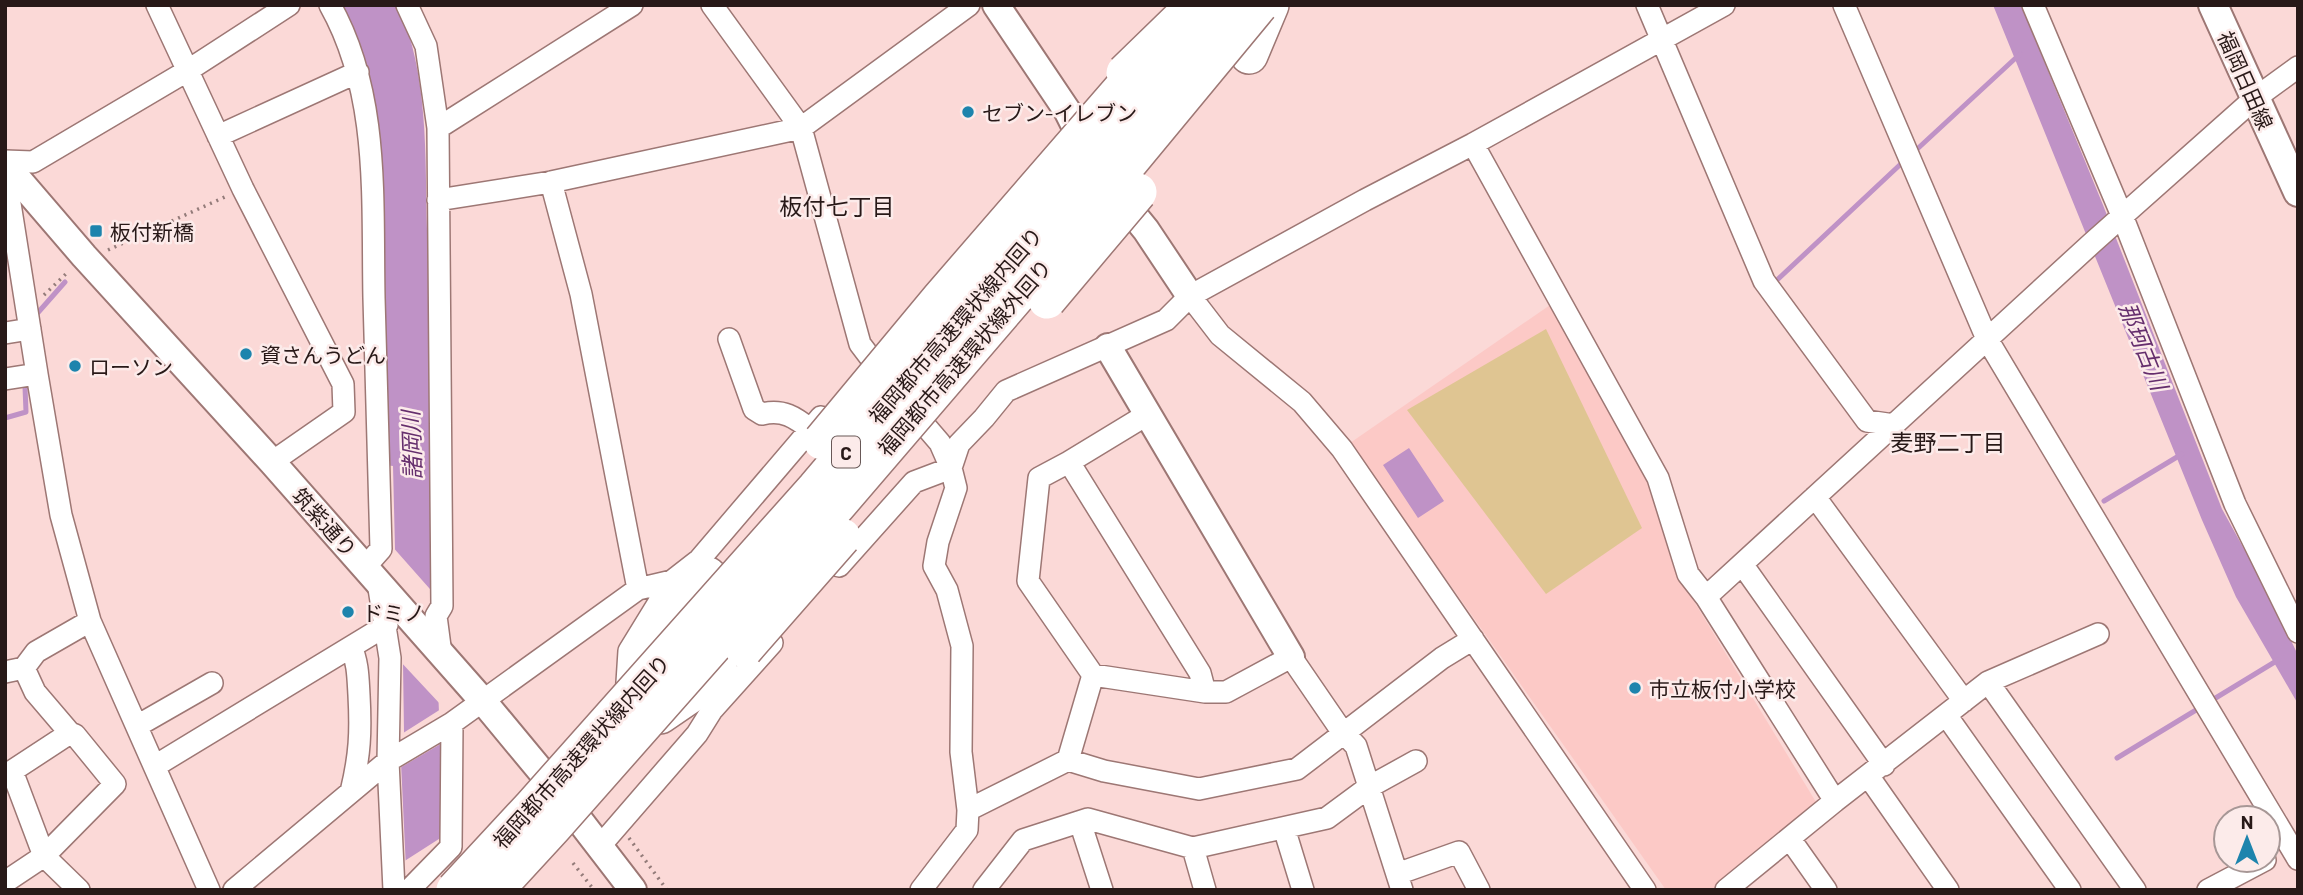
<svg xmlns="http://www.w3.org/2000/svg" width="2303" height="895" font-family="Barlow,'Noto Sans JP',sans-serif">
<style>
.built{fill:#fcc9c6}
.green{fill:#dfc592}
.water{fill:#bf92c6}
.pier{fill:#fbd9d7}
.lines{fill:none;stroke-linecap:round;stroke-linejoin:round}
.stream{stroke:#bf92c6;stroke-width:5}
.minor-casing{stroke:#9d7774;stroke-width:24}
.tertiary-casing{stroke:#9d7774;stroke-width:30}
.secondary-casing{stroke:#9d7774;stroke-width:32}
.motorway-casing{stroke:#9d7774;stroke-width:40}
.path{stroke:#937b79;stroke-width:3.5;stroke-dasharray:2 5;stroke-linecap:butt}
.minor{stroke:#fff;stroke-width:21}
.tertiary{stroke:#fff;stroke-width:26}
.secondary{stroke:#fff;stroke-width:28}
.motorway{stroke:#fff;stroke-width:37}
.motorway-bridge-casing{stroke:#9d7774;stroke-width:40;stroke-linecap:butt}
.motorway-bridge{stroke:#fff;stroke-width:37}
.poi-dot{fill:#1d84ad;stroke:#fcebea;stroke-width:2.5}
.labels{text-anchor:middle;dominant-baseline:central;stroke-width:5;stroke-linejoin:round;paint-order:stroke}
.shield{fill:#fcebea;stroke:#685857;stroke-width:2}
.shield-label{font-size:19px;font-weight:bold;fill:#281918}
.street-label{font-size:21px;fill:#281918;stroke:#fcebea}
.poi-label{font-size:21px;fill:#281918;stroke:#fcebea;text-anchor:start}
.neighbourhood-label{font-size:23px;fill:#281918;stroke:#fcebea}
.water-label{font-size:23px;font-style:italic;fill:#652e6d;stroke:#fcebea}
</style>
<rect width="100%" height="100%" fill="#fbd9d7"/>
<path class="built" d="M1553 303 1644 469 1675 570 1819 807 1719 890H1666L1350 443Z"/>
<path class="green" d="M1546 329 1642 528 1546 594 1407 410Z"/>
<path class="water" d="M337 5H398C429 75 425 156 427 230 430 306 432 383 434 459L429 460 440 738 443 890H407L401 763 404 732 403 664 395 549 393 466 385 465 371 116Z
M1993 5H2021L2103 205 2222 509 2264 585 2298 655V704L2236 597 2202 520Z
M1409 448 1444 501 1418 518 1383 465Z"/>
<path class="pier" d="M391 545 437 597 441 705 399 660Z
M441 709 444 742 398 769 400 735Z
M442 837 446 890H404L403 862Z"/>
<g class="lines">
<path class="stream" d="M1914 152 2020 54
M1776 281 1904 161
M35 316 65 282
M5 418 26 412 25 387 34 386
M2104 501 2182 454
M2209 702 2278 660
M2117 758 2201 707"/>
<g class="minor-casing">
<path id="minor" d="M157 5 243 189 343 384 344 412 272 462
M330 5C380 94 372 199 374 298 376 382 379 465 381 549L365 567
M407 5 426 46 438 128 442 606 436 616 441 654
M712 5 801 128 860 344 885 377
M1647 5 1764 281 1867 421 1894 425
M1844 5 1987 339 2298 859
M2033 5 2123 218 2235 504 2298 632
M438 128 632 5
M218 136 358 72
M1473 144 1658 478 1688 574 1706 597
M5 161 33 162 187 71 289 5
M5 172 37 374 5 379
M551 182 581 294 638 589
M438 200 551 182 801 128 969 5
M1190 296 1220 335 1302 402 1342 449 1645 890
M5 333 30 329
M729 339 754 409 762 414C783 409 795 417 811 430
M37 374 61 515 90 621 209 890
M910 408 940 443 951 468 956 488 938 542 934 566 947 590 962 646 961 752 968 810
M1148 414 1069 462 1200 673 1205 692
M1069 462 1039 478 1028 581 1093 675
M951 468 959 444 984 418 1006 391 1166 320 1190 296 1365 200 1473 144 1724 5
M1815 497 1964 701
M1742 564 1884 765
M839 566 914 482 951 468
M378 582 390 658 388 761 394 890
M351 647C358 662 358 678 359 695 361 732 360 755 351 792
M5 672 24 668 36 652 90 621
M1988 682 2135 890
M626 698 629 651 672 581
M1946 715 2070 890
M137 726 212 683
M70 733 12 771 44 856 79 890
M1068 760 1104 771 1199 789 1297 769 1442 658 1473 639
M155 766 387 625
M1869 777 1948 890
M1835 801 1706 597 2092 243 2254 99 2298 67
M1080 822 1102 890
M1284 828 1303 890
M1790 839 1826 890
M600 846 697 734 712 710 772 643
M1193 848 1205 890
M1397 874 1459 852 1479 890
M5 882 44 856 115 784 75 735 70 733 35 692 24 668
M234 890 388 761 452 723 638 589 672 581 699 560 821 417
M409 890 451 847 452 723
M921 890 967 830 968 810 1068 760 1093 675 1205 692H1226L1291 657 1341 730 1356 746 1402 890
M984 890 1023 840 1088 819 1193 848 1327 818 1369 787 1416 761
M1726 890 1835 801 1988 682 2098 634
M2208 890 2265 860"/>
</g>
<g class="tertiary-casing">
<path id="tertiary" d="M996 5 1068 112 1088 152
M5 164 84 256 272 462 482 700 550 782 633 890
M1115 192 1146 230 1190 296
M1108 347 1291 657"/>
</g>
<g class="secondary-casing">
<path id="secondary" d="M2213 5 2298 192"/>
</g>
<g class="motorway-casing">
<path id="motorway" d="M1249 55 1270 5
M652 655 664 635 708 576
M660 715 720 674"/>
</g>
<path class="path" d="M108 250 227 196
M44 295 69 271
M629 838 667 890
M573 863 594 890"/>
<use href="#minor" class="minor"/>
<use href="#tertiary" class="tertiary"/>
<use href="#secondary" class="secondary"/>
<use href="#motorway" class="motorway"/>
<g class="motorway-bridge-casing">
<path id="motorway-bridge" d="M1125 73 1192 8
M1047 300 1138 192
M822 441 940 299 1148 59
M744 649 842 537
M455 890 532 807 816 488 1226 5
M495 890 553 827 839 503 1068 236 1259 5"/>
</g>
<use href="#motorway-bridge" class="motorway-bridge"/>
</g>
<g class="poi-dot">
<circle cx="968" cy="112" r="7"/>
<rect x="89" y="224" width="14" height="14" rx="3.5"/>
<circle cx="246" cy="354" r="7"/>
<circle cx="75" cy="366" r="7"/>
<circle cx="348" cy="612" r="7"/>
<circle cx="1635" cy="688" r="7"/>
</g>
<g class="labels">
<rect class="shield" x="832" y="436.5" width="28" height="31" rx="5"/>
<g class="shield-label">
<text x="846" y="452">C</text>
</g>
<g class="street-label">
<text transform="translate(2246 80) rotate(66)">福岡日田線</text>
<text transform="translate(955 325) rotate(-49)">福岡都市高速環状線内回り</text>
<text transform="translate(964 357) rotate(-49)">福岡都市高速環状線外回り</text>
<text transform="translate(325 522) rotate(48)">筑紫通り</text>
<text transform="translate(581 751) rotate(-48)">福岡都市高速環状線内回り</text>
</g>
<g class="poi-label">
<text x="982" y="112">セブン-イレブン</text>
<text x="110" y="231">板付新橋</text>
<text x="260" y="354">資さんうどん</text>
<text x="89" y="366">ローソン</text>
<text x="362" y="612">ドミノ</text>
<text x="1649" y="688">市立板付小学校</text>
</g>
<g class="neighbourhood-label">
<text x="837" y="206">板付七丁目</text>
<text x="1948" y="442">麦野二丁目</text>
</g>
<g class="water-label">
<text transform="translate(2144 346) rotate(68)">那珂古川</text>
<text transform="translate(411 445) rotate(-92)">諸岡川</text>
</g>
</g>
<rect width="2303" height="895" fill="none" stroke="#281918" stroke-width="14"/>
<g transform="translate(2247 839)"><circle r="33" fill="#fcebea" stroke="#a79796" stroke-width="2"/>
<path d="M0-5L12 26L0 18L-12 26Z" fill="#1d84ad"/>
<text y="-10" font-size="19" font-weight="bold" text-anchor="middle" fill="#281918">N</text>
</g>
</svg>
